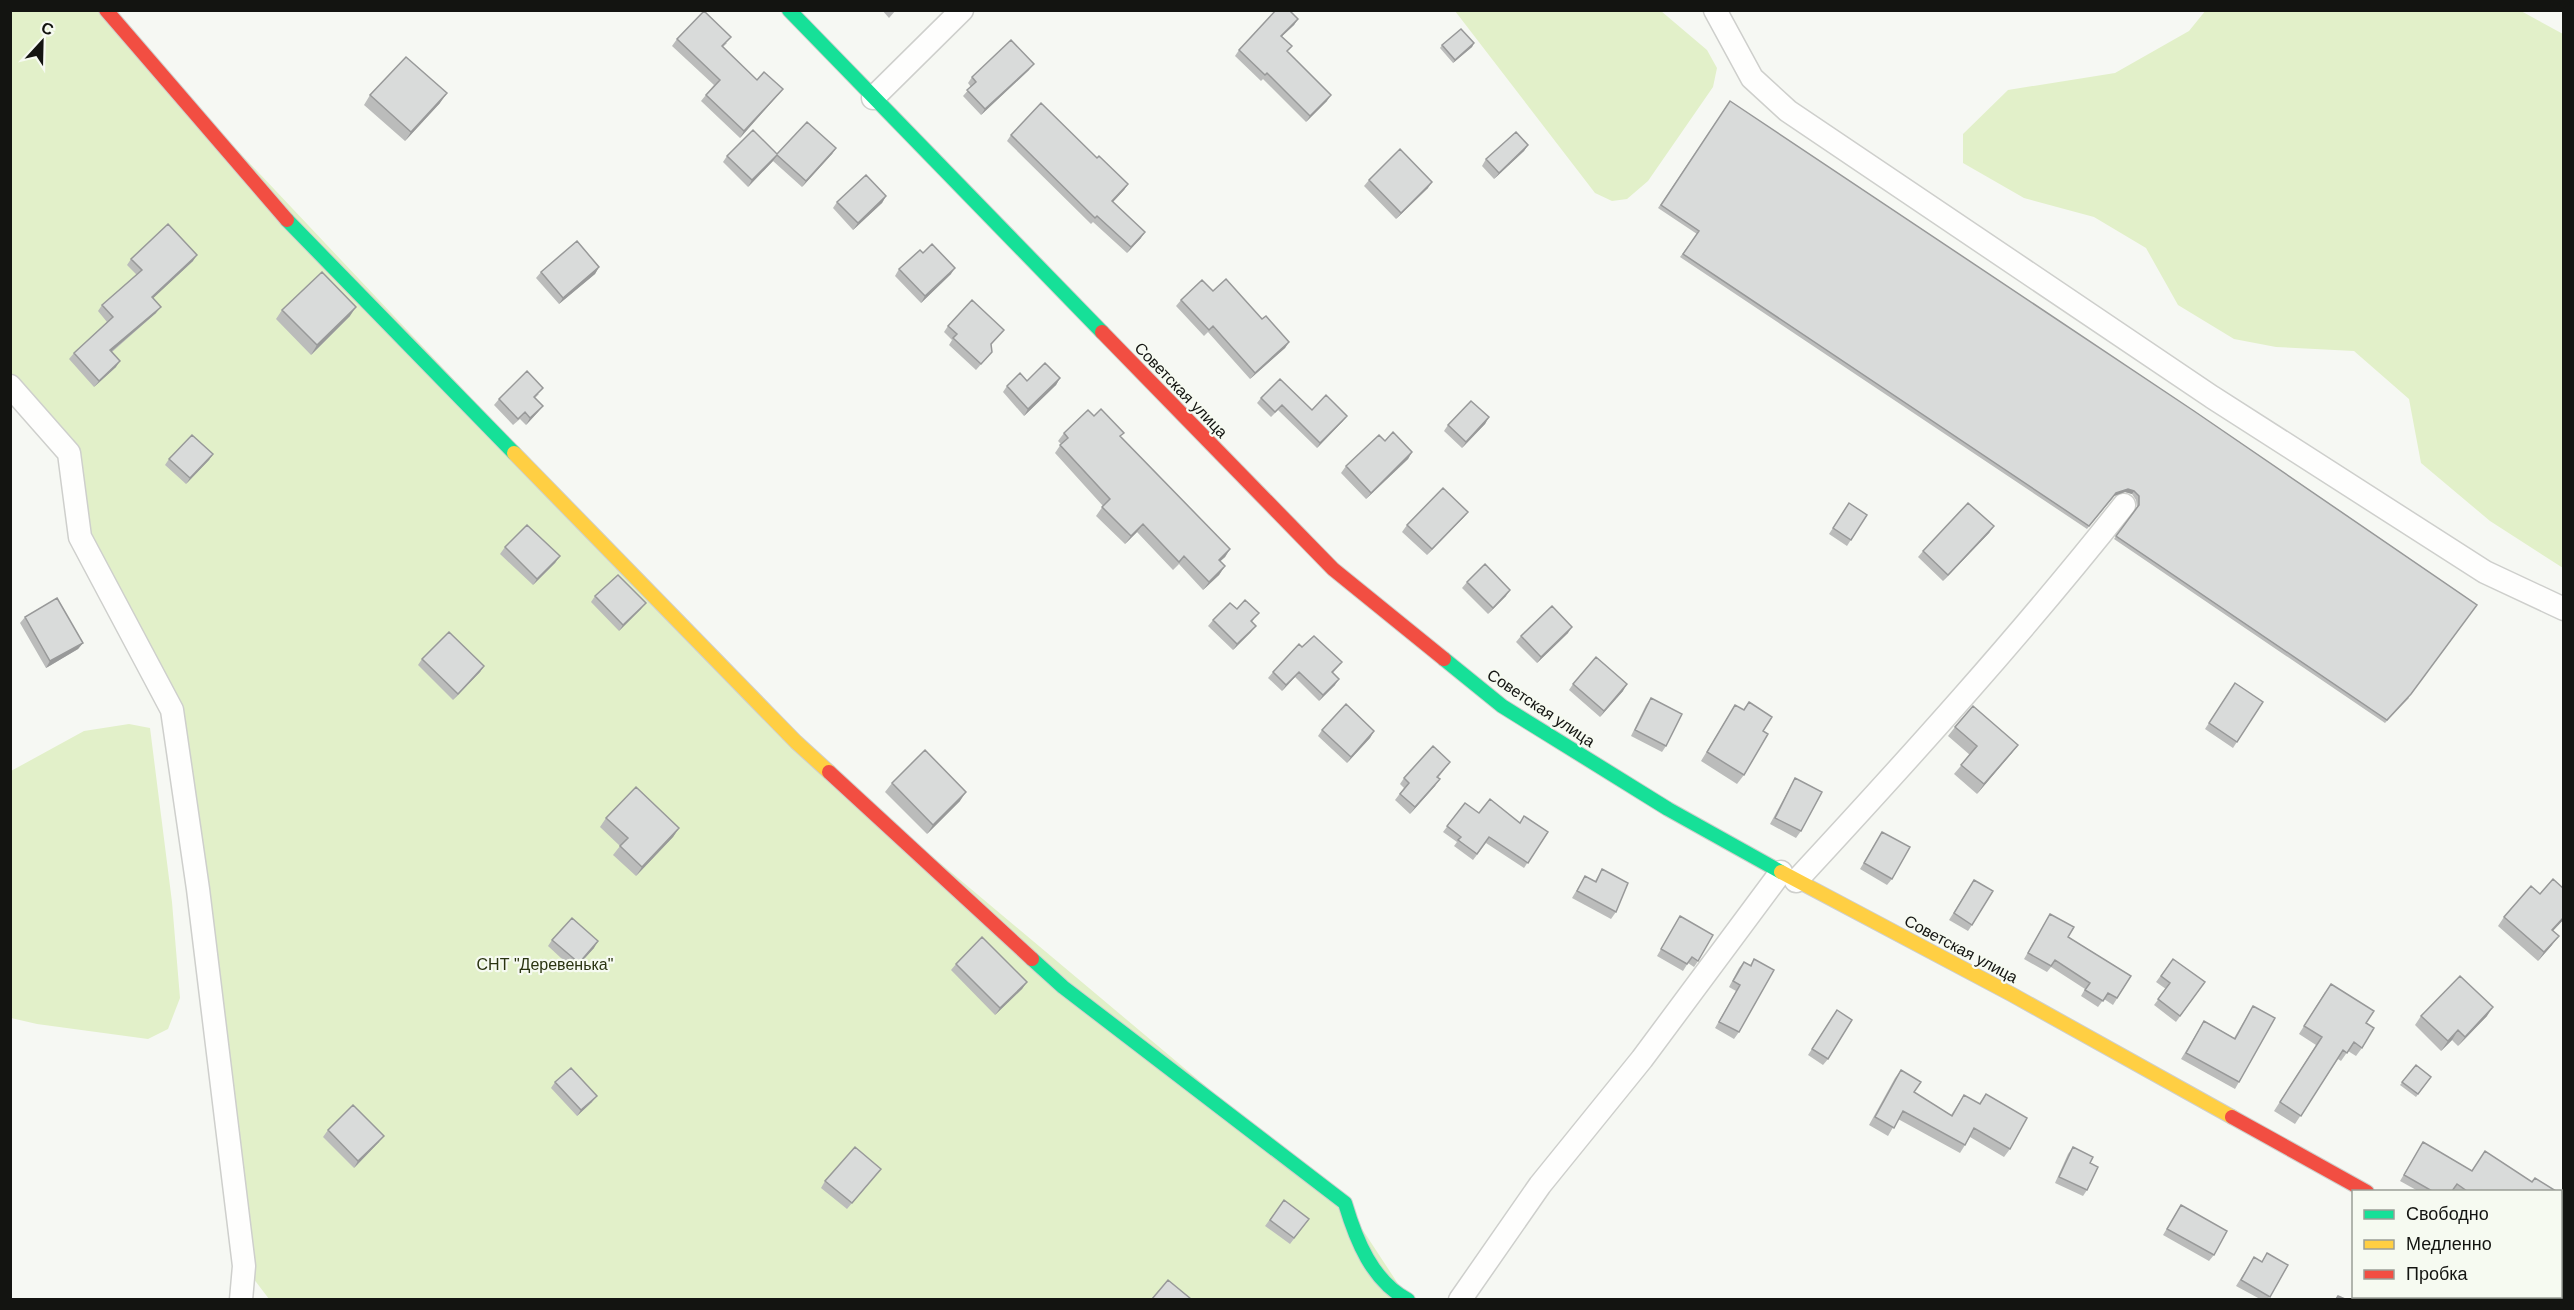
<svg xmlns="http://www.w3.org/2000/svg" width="2574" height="1310" font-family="Helvetica,sans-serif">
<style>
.green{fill:#e2f0c9}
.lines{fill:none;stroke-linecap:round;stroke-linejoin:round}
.street-casing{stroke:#cecfcc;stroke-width:25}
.fast-casing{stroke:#cecfcc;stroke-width:16}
.slow-casing{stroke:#cecfcc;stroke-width:16}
.jam-casing{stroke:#cecfcc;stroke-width:16}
.street{stroke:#fefefd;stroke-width:22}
.fast{stroke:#16e098;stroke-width:14}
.slow{stroke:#ffcf43;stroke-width:14}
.jam{stroke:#f24e42;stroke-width:14}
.wall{fill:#bbbcbb}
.shaded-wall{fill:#989999}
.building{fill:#d9dbda;stroke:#989999;stroke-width:1.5}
.labels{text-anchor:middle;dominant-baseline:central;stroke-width:4.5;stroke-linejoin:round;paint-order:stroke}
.street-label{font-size:16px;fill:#131411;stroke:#f6faf1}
.park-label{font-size:16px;fill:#2a3411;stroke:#f6faf1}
</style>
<rect width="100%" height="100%" fill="#f6f8f3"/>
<path class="green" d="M2206 10 2521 11 2563 34V568L2490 521 2421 463 2409 399 2354 351 2276 347 2234 339 2178 305 2146 248 2094 217 2024 198 1963 163V134L2008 90 2115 73 2189 31Z
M10 11H106L796 742 1345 1203 1408 1299H269L244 1266 172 710 80 537 69 453 11 386Z
M1455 11H1661L1707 50 1717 68 1713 87 1648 181 1627 199 1612 201 1595 193Z
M129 724 150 728 172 902 180 998 168 1029 148 1039 37 1024 11 1018V771L84 731Z"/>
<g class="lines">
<g class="street-casing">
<path id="street" d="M1715 10 1752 78 1788 111 2212 397 2485 572 2564 609
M873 98 962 10
M10 386 69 453 80 537 172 710 198 889 244 1266 241 1300
M1796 881C1909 759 2021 635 2124 505
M1460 1300 1540 1185 1642 1059 1781 872"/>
</g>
<g class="fast-casing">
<path id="fast" d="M789 10 1102 332
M287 220 514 453
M1444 659 1502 706 1668 809 1781 872
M1032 959 1063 987 1345 1203C1356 1240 1372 1281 1408 1300"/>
</g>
<g class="slow-casing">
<path id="slow" d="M514 453 796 742 829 772
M1781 872 2011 994 2232 1117
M2553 1296 2558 1300"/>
</g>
<g class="jam-casing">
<path id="jam" d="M106 10 287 220
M1102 332 1333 569 1444 659
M829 772 1032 959
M2232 1117 2367 1192"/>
</g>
<use href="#street" class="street"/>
<use href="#fast" class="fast"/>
<use href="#slow" class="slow"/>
<use href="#jam" class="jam"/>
</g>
<path class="wall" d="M882 10H896L889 18Z
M1298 19 1294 25 1282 36 1288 52 1327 101 1306 122 1263 79 1261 81 1235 56 1239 50Z
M677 39 727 43 723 47 757 80 783 89 778 95 740 138 701 101 714 85 672 46Z
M1474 43 1472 47 1453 63 1440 48 1442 45Z
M1029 70 981 115 963 96 971 87 968 83 972 77Z
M370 95 440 103 405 141 364 105Z
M1730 101 2409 698 2385 723 2114 539 2137 507 2136 500 2132 494 2125 492 2114 496 2087 529 1680 257 1697 234 1658 208Z
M1011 135 1128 184 1124 190 1113 202 1141 238 1127 253 1093 222 1091 224 1007 141Z
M1528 145 1524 151 1494 179 1482 166 1486 159Z
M836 148 832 154 802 187 773 161 748 187 723 162 727 156 777 154Z
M1369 180 1428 188 1396 219 1364 186Z
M886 196 882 203 853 230 833 208 837 202Z
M131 259 193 261 153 298 156 313 112 352 116 367 94 387 69 359 74 353 107 322 98 311 102 305 137 275 127 265Z
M599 267 595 274 559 304 536 278 541 272Z
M899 269 951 274 921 303 895 276Z
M1213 291 1262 319 1289 342 1285 348 1250 379 1208 332 1204 336 1176 306 1181 300Z
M282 310 350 316 311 355 276 319Z
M948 326 1004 330 991 345 992 352 976 370 949 345 952 340 944 332Z
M1060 378 1056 385 1024 416 1003 392 1007 386 1027 381Z
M539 394 535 398 543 406 538 412 526 425 520 419 513 425 494 405 499 399Z
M1261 398 1312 410 1343 421 1317 448 1278 410 1271 417 1257 403Z
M1094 416 1121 437 1230 549 1225 557 1220 561 1225 566 1219 575 1203 590 1179 564 1173 570 1137 532 1125 544 1096 516 1103 506 1055 453 1061 444 1058 441 1064 433Z
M1489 417 1485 424 1462 448 1444 431 1448 425Z
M1385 441 1412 452 1408 459 1366 499 1341 473 1346 466Z
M213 454 209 460 186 484 165 465 169 459Z
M1849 503 1867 515 1847 546 1829 534Z
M1468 512 1463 518 1427 555 1402 532 1407 525Z
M1994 526 1989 533 1943 581 1918 557 1923 551Z
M505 547 560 556 555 563 533 585 500 554Z
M1467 582 1506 596 1488 614 1462 588Z
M595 596 641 609 619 631 591 602Z
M1237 609 1254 619 1252 622 1251 632 1233 650 1208 626 1213 620Z
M25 617 83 643 78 649 46 668 20 623Z
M1568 633 1537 663 1516 642 1521 636Z
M1302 647 1342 662 1333 673 1335 685 1319 701 1295 677 1282 691 1268 678 1273 672Z
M422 659 484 666 480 672 453 700 418 665Z
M2235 683 2263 702 2233 748 2205 729Z
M1573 684 1623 691 1600 717 1569 690Z
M1651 698 1666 746 1662 752 1631 736 1646 705Z
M1749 702 1763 731 1744 775 1737 784 1701 761 1735 705 1743 710Z
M1955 727 2018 745 2011 754 1977 794 1954 774 1970 755 1948 736Z
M1322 730 1374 731 1370 738 1347 763 1318 736Z
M1450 762 1438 778 1435 786 1410 814 1395 800 1404 788 1400 784 1404 778Z
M1795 778 1801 831 1796 838 1770 824 1791 785Z
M892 783 960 801 927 834 885 792Z
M1465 803 1479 813 1520 823 1548 832 1524 868 1486 843 1473 860 1454 846 1457 842 1443 832Z
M606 818 679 828 673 837 636 876 613 855 620 846 600 827Z
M1882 832 1892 879 1887 885 1860 869Z
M1602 869 1616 912 1611 919 1572 898 1585 876 1595 881Z
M1974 880 1972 925 1968 931 1949 920Z
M2564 889V919L2553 931 2552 945 2538 961 2498 926 2504 917 2540 894Z
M2050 914 2068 937 2131 976 2113 1005 2104 999 2098 1007 2081 996 2085 989 2051 967 2047 972 2024 959Z
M1680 916 1698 961 1694 967 1688 963 1683 971 1657 956Z
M552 940 594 948 574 970 548 946Z
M1754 959 1739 1032 1734 1039 1715 1028 1736 991 1729 987 1739 968 1744 962 1750 965Z
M2173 959 2205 982 2176 1022 2154 1005 2166 989 2156 982Z
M956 964 1027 982 1022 989 995 1015 951 970Z
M2325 992 2366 1023 2362 1048 2356 1056 2348 1051 2341 1061 2338 1059 2295 1124 2274 1111 2316 1045 2299 1034Z
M2253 1006 2239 1082 2235 1089 2181 1059 2204 1021 2234 1038Z
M1837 1010 1828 1059 1823 1065 1808 1055Z
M2421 1016H2487L2458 1046 2452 1040 2441 1051 2415 1025Z
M2416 1065 2431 1077 2416 1097 2400 1085Z
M1901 1070 1914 1092 1951 1115 1964 1095 1979 1104 1986 1094 2010 1149 2004 1157 1970 1137 1960 1153 1898 1119 1888 1136 1869 1125 1895 1078Z
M555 1082 592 1102 577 1116 551 1088Z
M328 1130 379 1142 354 1168 323 1137Z
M2423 1142 2472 1171 2532 1182 2556 1191H2454L2453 1190 2452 1191H2418L2400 1181Z
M2073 1147 2090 1163 2087 1190 2083 1196 2055 1183 2068 1154Z
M881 1169 847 1209 821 1188 825 1181Z
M1284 1200 1309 1219 1290 1244 1265 1226Z
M2181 1205 2214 1255 2209 1261 2163 1235Z
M2267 1253 2288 1265 2268 1299H2260L2236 1286 2254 1257 2262 1262Z"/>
<path class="shaded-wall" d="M1298 19 1294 25 1277 41 1281 36Z
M1474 43 1472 47 1453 63 1455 60Z
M1034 64 1029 70 981 115 985 109Z
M783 89 778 95 740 138 744 131Z
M447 93 440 103 405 141 411 132Z
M1331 95 1327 101 1306 122 1310 116Z
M1528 145 1524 151 1494 179 1499 173Z
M836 148 832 154 802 187 806 181Z
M777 155 773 161 748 187 752 180Z
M1432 182 1428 188 1396 219 1401 213Z
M1128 184 1124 190 1108 207 1112 201Z
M886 196 882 203 853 230 858 223Z
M1145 232 1141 238 1127 253 1131 247Z
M197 255 193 261 148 303 152 297Z
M599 267 595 274 559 304 563 298Z
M955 268 951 274 921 303 925 296Z
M161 307 156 313 106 356 110 350Z
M356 307 350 316 311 355 317 345Z
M1289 342 1285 348 1250 379 1255 373Z
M120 361 116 367 94 387 99 381Z
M1060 378 1056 385 1024 416 1028 409Z
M543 406 538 412 526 425 530 418Z
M1347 416 1343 421 1317 448 1320 443Z
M1489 417 1485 424 1462 448 1466 442Z
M1412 452 1408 459 1366 499 1371 493Z
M213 454 209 460 186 484 190 478Z
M2128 489 2134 491 2132 494 2125 492 2114 496 2087 529 2116 493Z
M1468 512 1463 518 1427 555 1432 549Z
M1143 524 1137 532 1125 544 1131 536Z
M1994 526 1989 533 1943 581 1948 575Z
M1230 549 1225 557 1213 568 1219 560Z
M560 556 555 563 533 585 537 579Z
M1225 566 1219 575 1203 590 1209 582Z
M1510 590 1506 596 1488 614 1493 608Z
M646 603 641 609 619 631 623 625Z
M1256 626 1251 632 1233 650 1237 644Z
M1572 627 1568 633 1537 663 1541 657Z
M83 643 78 649 46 668 50 661Z
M484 666 480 672 453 700 458 694Z
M1299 672 1295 677 1282 691 1286 685Z
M1339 679 1335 685 1319 701 1323 695Z
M1627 684 1623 691 1600 717 1604 711Z
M1374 731 1370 738 1347 763 1351 757Z
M2018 745 2011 754 1977 794 1984 784Z
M1440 779 1435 786 1410 814 1415 807Z
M966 792 960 801 927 834 933 825Z
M679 828 673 837 636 876 642 867Z
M2564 917V919L2545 939 2552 930Z
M2559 936 2552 945 2538 961 2544 952Z
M598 941 594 948 574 970 579 963Z
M1027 982 1022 989 995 1015 1000 1008Z
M2493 1007 2487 1016 2458 1046 2465 1037Z
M2458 1030 2452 1040 2441 1051 2448 1041Z
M597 1096 592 1102 577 1116 581 1110Z
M384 1136 379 1142 354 1168 358 1161Z"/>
<path class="building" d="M1276 10H1289L1298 19 1281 36 1292 46 1287 51 1331 95 1310 116 1267 73 1265 75 1239 50Z
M704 11 731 37 722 46 757 80 764 72 783 89 744 131 706 95 720 80 677 39Z
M1461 29 1474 43 1455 60 1442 45Z
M1011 40 1034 64 985 109 967 90 976 82 972 77Z
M406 57 447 93 411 132 370 95Z
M1730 101 2194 411 2477 605 2411 694 2387 720 2116 536 2139 505V496L2134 491 2128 489 2116 493 2089 526 1683 254 1699 231 1661 205Z
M1041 103 1097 158 1099 156 1128 184 1112 201 1145 232 1131 247 1097 216 1095 218 1011 135Z
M807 122 836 148 806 181 777 155 752 180 727 156 753 130 777 154Z
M1516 132 1528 145 1499 173 1486 159Z
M1400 149 1432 182 1401 213 1369 180Z
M866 175 886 196 858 223 837 202Z
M168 224 197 255 152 297 161 307 110 350 120 361 99 381 74 353 113 317 102 305 142 270 131 259Z
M577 241 599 267 563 298 541 272Z
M932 244 955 268 925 296 899 269 920 250 923 253Z
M322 272 356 307 317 345 282 310Z
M1226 279 1262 319 1266 316 1289 342 1255 373 1213 326 1209 330 1181 300 1202 280 1213 291Z
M972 300 1004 330 991 344 992 352 981 364 953 338 957 334 948 326Z
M1045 363 1060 378 1028 409 1007 386 1020 373 1027 381Z
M527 371 543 388 534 397 543 406 530 418 525 412 518 419 499 399Z
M1280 379 1312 410 1326 395 1347 416 1320 443 1282 405 1275 412 1261 398Z
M1471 401 1489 417 1466 442 1448 425Z
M1101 409 1124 433 1120 436 1230 549 1219 560 1225 566 1209 582 1184 556 1179 562 1143 524 1131 536 1102 507 1110 499 1060 445 1068 438 1064 433 1088 410 1094 416Z
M1393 432 1412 452 1371 493 1346 466 1379 435 1385 441Z
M192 435 213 454 190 478 169 459Z
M1443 488 1468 512 1432 549 1407 525Z
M1849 503 1867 515 1851 540 1833 528Z
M1968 503 1994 526 1948 575 1923 551Z
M527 525 560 556 537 579 505 547Z
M1485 564 1510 590 1493 608 1467 582Z
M618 575 646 603 623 625 595 596Z
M57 598 83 643 50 661 25 617Z
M1245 600 1259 613 1251 621 1256 626 1237 644 1213 620 1230 603 1237 609Z
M1552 606 1572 627 1541 657 1521 636Z
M449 632 484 666 458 694 422 659Z
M1314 636 1342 662 1332 672 1339 679 1323 695 1299 672 1286 685 1273 672 1299 644 1302 647Z
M1596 657 1627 684 1604 711 1573 684Z
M2235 683 2263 702 2237 742 2209 723Z
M1651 698 1682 714 1666 746 1635 730Z
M1749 702 1772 717 1763 731 1768 734 1744 775 1707 752 1735 705 1744 710Z
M1346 704 1374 731 1351 757 1322 730Z
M1973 706 2018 745 1984 784 1961 765 1977 746 1955 727Z
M1433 746 1450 762 1437 777 1440 779 1415 807 1400 794 1409 783 1404 778Z
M925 750 966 792 933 825 892 783Z
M1795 778 1822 792 1801 831 1775 818Z
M636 787 679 828 642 867 620 846 628 838 606 818Z
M1490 799 1520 823 1524 816 1548 832 1528 863 1489 837 1477 854 1458 840 1461 837 1447 826 1465 803 1479 813Z
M1882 832 1910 847 1892 879 1864 863Z
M1602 869 1628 883 1616 912 1577 891 1585 876 1596 882Z
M2553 879 2564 889 2563 902 2564 903V917L2552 930 2559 936 2544 952 2504 917 2531 886 2540 894Z
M1974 880 1993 891 1972 925 1954 913Z
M2050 914 2074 927 2068 937 2131 976 2117 998 2108 993 2103 1001 2085 990 2090 983 2055 960 2051 966 2028 953Z
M1680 916 1713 935 1698 961 1692 957 1687 964 1661 949Z
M572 918 598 941 579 963 552 940Z
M982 937 1027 982 1000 1008 956 964Z
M1754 959 1774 970 1739 1032 1719 1022 1740 985 1733 981 1744 962 1751 966Z
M2173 959 2205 982 2180 1016 2158 999 2170 983 2161 976Z
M2460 976 2493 1007 2465 1037 2458 1030 2448 1041 2421 1016Z
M2331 984 2374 1011 2366 1023 2374 1028 2362 1048 2354 1042 2347 1053 2343 1050 2301 1116 2280 1102 2322 1037 2304 1026Z
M2253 1006 2275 1018 2239 1082 2186 1053 2204 1021 2235 1039Z
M1837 1010 1852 1020 1828 1059 1812 1049Z
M2416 1065 2431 1077 2418 1094 2402 1082Z
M571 1068 597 1096 581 1110 555 1082Z
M1901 1070 1921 1082 1914 1092 1952 1116 1964 1095 1980 1104 1986 1094 2027 1118 2010 1149 1974 1128 1965 1145 1903 1111 1894 1128 1875 1117Z
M353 1105 384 1136 358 1161 328 1130Z
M2423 1142 2472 1171 2485 1151 2532 1182 2535 1178 2556 1191H2467L2457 1184 2452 1191H2432L2404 1175Z
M855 1147 881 1169 852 1203 825 1181Z
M2073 1147 2093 1157 2090 1163 2098 1167 2087 1190 2059 1177Z
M1284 1200 1309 1219 1294 1238 1270 1220Z
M2181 1205 2227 1231 2214 1255 2167 1229Z
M2560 1227 2564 1229V1257L2560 1262Z
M2267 1253 2288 1265 2270 1297 2241 1280 2254 1257 2262 1262Z
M1168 1280 1191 1299H1152Z
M2338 1296 2345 1299H2336Z"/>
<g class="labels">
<g class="street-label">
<text transform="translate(1181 390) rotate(46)">Советская улица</text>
<text transform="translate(1541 708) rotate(34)">Советская улица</text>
<text transform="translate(1961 949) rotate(28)">Советская улица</text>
</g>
<g class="park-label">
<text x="545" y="964">СНТ "Деревенька"</text>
</g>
</g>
<rect width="2574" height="1310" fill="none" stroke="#131411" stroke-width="24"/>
<rect x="2352" y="1190" width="210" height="108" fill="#f6faf1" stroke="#9b9e97" stroke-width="1.5"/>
<rect x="2364" y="1210" width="30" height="9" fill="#16e098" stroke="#9b9e97" stroke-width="1.5"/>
<text x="2406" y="1220" font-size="18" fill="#131411">Свободно</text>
<rect x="2364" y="1240" width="30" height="9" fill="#ffcf43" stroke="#9b9e97" stroke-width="1.5"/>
<text x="2406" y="1250" font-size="18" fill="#131411">Медленно</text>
<rect x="2364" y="1270" width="30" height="9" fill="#f24e42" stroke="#9b9e97" stroke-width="1.5"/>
<text x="2406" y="1280" font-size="18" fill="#131411">Пробка</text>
<g transform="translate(42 42) rotate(22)" stroke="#f6faf1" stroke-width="4.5" paint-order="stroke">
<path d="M0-4.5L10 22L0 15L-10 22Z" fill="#131411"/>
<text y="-9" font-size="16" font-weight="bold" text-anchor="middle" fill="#131411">С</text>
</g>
</svg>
